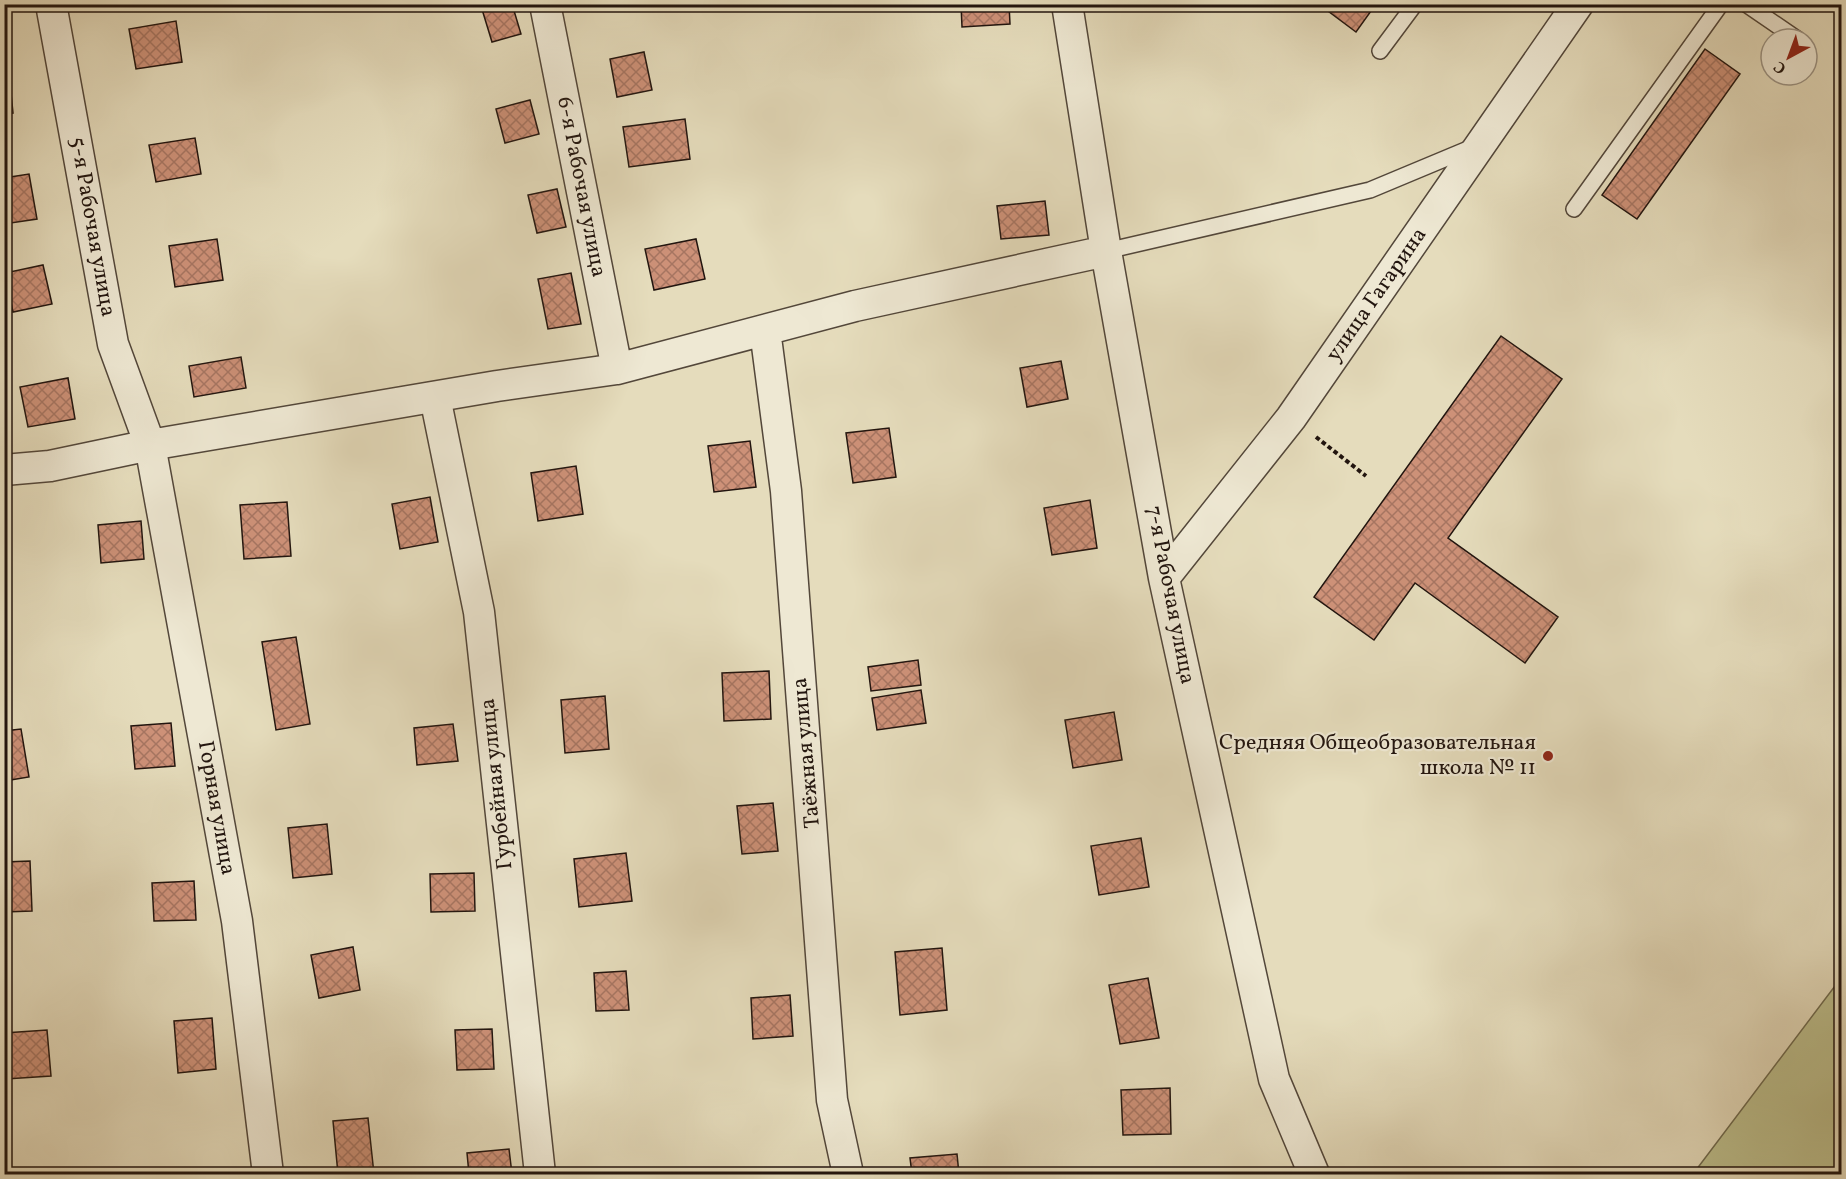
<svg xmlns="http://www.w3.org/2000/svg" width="1846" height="1179" font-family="Vollkorn,serif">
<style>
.grass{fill:#bcbe8c;stroke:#6f6a4e;stroke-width:1.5}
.building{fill:url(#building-cross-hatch);stroke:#22150f;stroke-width:1.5}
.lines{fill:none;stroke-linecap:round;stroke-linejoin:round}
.lane-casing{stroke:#53473a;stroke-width:18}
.street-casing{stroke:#53473a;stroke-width:33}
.path{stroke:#22150f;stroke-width:4;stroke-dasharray:4.5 3;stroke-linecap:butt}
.lane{stroke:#eee8d3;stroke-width:15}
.street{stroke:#eee8d3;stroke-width:30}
.poi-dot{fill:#8f2418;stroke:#eee8d3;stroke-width:2}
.labels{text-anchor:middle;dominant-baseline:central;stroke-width:4.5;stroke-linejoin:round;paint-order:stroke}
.street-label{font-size:22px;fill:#22150f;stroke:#eee8d3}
.poi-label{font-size:22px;fill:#22150f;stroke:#eee8d3;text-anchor:end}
</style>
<defs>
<pattern id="building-cross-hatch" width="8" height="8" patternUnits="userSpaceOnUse" patternTransform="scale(1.5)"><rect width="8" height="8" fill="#cd9178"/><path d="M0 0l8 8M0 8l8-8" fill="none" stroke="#a67561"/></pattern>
</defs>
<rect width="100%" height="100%" fill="#e5dcbc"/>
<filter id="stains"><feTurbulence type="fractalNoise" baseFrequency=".00333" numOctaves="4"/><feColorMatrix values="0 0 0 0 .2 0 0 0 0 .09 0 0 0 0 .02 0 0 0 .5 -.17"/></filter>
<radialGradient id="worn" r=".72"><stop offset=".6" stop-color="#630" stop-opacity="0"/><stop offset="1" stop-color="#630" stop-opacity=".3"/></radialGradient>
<path class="grass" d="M1841 978V1174H1693Z"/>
<path class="building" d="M488 4H512L521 34 492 42 481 6Z
M961 4H1009L1010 24 962 27Z
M1327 4H1376L1356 32 1324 8Z
M176 21 182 62 136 69 129 29Z
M1705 49 1740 74 1637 219 1602 195Z
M644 52 652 90 617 97 610 59Z
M9 74 13 113 4 114V75Z
M530 100 539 134 505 143 496 109Z
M685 119 690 159 629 167 623 127Z
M195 138 201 174 156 182 149 145Z
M29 174 37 219 4 224V178Z
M557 189 566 227 537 233 528 195Z
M1045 201 1049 235 1001 239 997 206Z
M217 239 223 280 175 287 169 246Z
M696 239 705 279 654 290 645 249Z
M43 265 52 304 13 312 5 273Z
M571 273 581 324 548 329 538 279Z
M1501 336 1562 379 1448 538 1558 617 1525 663 1415 583 1374 640 1314 597Z
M241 357 246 388 194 397 189 366Z
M1061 361 1068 399 1027 407 1020 368Z
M68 378 75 419 28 427 20 387Z
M889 428 896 477 853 483 846 433Z
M750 441 756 487 714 492 708 446Z
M576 466 583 514 538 521 531 473Z
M430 497 438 542 400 549 392 504Z
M1090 500 1097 548 1052 555 1044 508Z
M287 502 291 556 244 559 240 505Z
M141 521 144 559 101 563 98 525Z
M296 637 310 724 276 730 262 642Z
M918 660 921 685 871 691 868 667Z
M769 671 771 719 724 721 722 673Z
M921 690 926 723 877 730 872 698Z
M605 696 609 749 565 753 561 700Z
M1114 712 1122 760 1073 768 1065 720Z
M171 723 175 766 135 769 131 726Z
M453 724 458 761 417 765 414 728Z
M21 729 29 777 4 781V731Z
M773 803 778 851 742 854 737 806Z
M327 824 332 874 293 878 288 828Z
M1141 838 1149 887 1099 895 1091 846Z
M626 853 632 901 579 907 574 859Z
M30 861 32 911 4 912V862Z
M474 873 475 911 431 912 430 874Z
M194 881 196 920 154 921 152 883Z
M353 947 360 990 319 998 311 955Z
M942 948 947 1010 900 1015 895 952Z
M626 971 629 1010 596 1011 594 973Z
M1148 978 1159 1038 1120 1044 1109 985Z
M790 995 793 1036 753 1039 751 998Z
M212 1018 216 1069 178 1073 174 1021Z
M492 1029 494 1069 457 1070 455 1030Z
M47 1030 51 1076 6 1079 4 1033Z
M1170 1088 1171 1134 1123 1135 1121 1090Z
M368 1118 374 1174H338L333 1121Z
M509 1149 512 1174H469L467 1153Z
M957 1154 959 1174H912L910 1158Z
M811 1170 812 1174H768V1173Z"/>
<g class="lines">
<g class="lane-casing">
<path id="lane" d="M1746 4 1797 39
M1380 51 1415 4
M1574 209 1721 4
M1106 251 1370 190 1473 147"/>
</g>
<g class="street-casing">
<path id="street" d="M51 4 113 344 150 445 237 921 268 1174
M545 4 617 369
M1067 4 1106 251 1164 578 1274 1079 1314 1174
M765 330 786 491 832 1100 848 1174
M435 397 479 612 540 1174
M4 470 50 466 150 445 497 386 617 369 855 306 1106 251
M1164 578 1291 418 1578 4"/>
</g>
<path class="path" d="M1316 437 1366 476"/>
<use href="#lane" class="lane"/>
<use href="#street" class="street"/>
</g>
<circle class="poi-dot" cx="1548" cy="756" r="6"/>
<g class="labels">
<g class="street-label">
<text transform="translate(581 187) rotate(79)">6-я Рабочая улица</text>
<text transform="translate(92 227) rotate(80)">5-я Рабочая улица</text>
<text transform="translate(1377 295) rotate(-55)">улица Гагарина</text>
<text transform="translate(1170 595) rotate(79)">7-я Рабочая улица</text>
<text transform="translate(807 753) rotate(-95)">Таёжная улица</text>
<text transform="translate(497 784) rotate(-96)">Гурбейная улица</text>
<text transform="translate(216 808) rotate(80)">Горная улица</text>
</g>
<g class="poi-label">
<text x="1536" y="743">Средняя Общеобразовательная<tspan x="1536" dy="25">школа № 11</tspan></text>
</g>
</g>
<rect width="1846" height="1179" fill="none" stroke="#e5dcbc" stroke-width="24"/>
<rect x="6" y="6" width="1834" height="1167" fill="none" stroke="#22150f" stroke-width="3"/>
<rect x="12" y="12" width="1822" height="1155" fill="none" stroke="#22150f" stroke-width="1.5"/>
<g transform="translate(1789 57) rotate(221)"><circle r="28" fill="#eee8d3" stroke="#9c9485" stroke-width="1.5"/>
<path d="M0-4.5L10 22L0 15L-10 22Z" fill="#8f2418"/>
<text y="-9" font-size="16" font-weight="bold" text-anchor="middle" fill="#22150f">С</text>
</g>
<rect width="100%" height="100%" filter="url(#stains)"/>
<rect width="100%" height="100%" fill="url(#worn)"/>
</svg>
